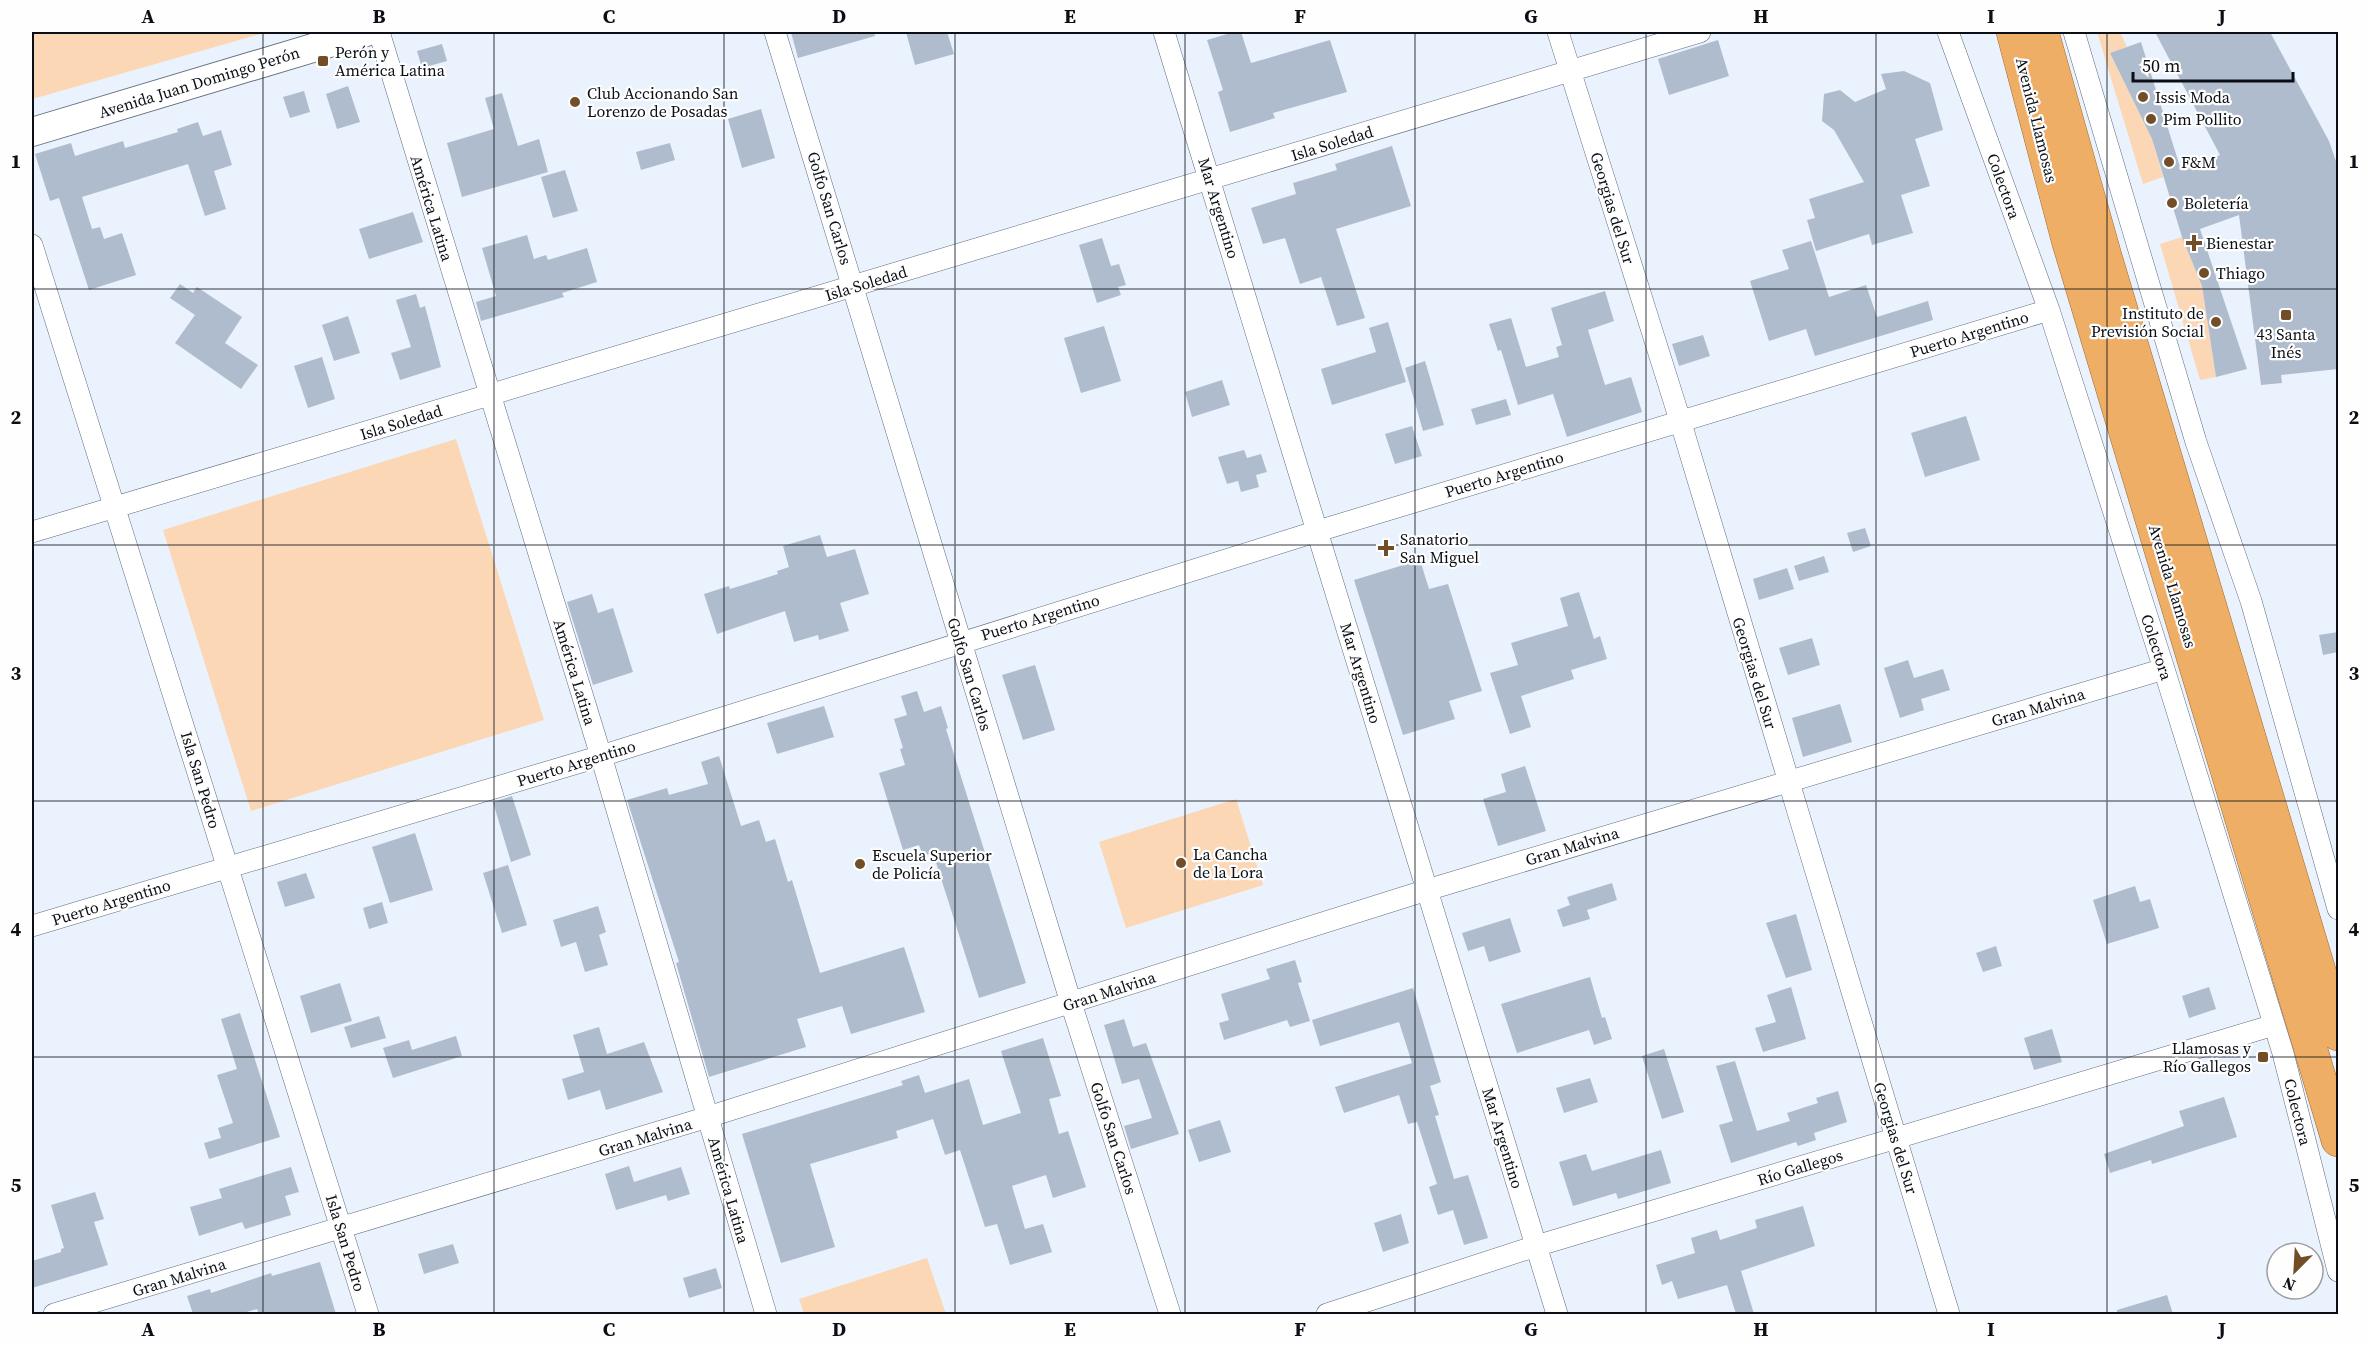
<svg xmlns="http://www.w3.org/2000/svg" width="2370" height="1346" font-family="'Source Serif 4',serif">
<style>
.green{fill:#fcd7b5}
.building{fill:#afbccd}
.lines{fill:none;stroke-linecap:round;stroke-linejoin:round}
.minor-casing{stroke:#616d7d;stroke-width:22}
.secondary-casing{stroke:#616d7d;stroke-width:30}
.trunk-casing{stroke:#9d6930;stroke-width:34}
.minor{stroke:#fff;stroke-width:21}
.secondary{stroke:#fff;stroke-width:28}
.trunk{stroke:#efae66;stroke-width:33}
.grid{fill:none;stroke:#0b0f15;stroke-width:1.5;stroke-opacity:0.55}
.poi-dot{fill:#724e28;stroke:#fefefe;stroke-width:2}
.labels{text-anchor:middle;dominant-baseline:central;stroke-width:4.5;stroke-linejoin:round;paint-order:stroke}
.poi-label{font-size:16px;fill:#0b0f15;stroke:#fefefe;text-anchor:start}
.street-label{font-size:16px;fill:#0b0f15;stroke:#fefefe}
.neatline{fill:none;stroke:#0b0f15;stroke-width:2}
.grid-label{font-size:20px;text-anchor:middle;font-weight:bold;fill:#0b0f15}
</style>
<rect width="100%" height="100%" fill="#eaf2fd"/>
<path class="green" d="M40 32H267L36 98H32V34Z
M2097 32H2120L2127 47 2110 53 2152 139 2163 177 2143 184Z
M2182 237 2202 286 2216 377 2200 380 2160 244Z
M456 439 544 720 251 811 163 530Z
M1236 799 1263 885 1126 928 1099 842Z
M927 1258 946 1314H804L799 1299Z"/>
<path class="building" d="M791 32H874L875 36 798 58Z
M906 32H947L954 54 915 65Z
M1234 32H1241L1251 63 1330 40 1347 92 1273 113 1275 118 1230 132 1218 92 1223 90 1207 40Z
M2155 32H2270L2329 141 2338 167V369L2281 375 2282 383 2261 385 2239 215 2200 229 2247 369 2216 377 2202 286 2182 237 2152 139 2110 53 2141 42 2181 170 2220 155Z
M1718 40 1729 76 1669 95 1658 59Z
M442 44 447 61 422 68 417 51Z
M1904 71 1930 83 1943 130 1915 139 1930 186 1901 195 1913 233 1872 245 1869 234 1816 251 1807 220 1815 218 1809 199 1864 182 1834 130 1822 121 1824 94 1840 90 1855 102 1886 89 1881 74Z
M348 86 360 122 337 129 326 94Z
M304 91 310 112 290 118 283 97Z
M502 93 518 146 539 139 548 172 462 197 447 143 494 129 485 98Z
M761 109 775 158 742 168 728 119Z
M198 122 203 136 221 130 232 165 214 171 226 209 205 216 188 164 82 197 92 229 100 227 104 239 122 233 136 275 89 290 59 198 50 201 35 154 71 143 75 156 123 141 125 148 178 132 177 129Z
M670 143 675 160 641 170 636 152Z
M1392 146 1411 206 1336 229 1365 318 1337 326 1321 277 1300 284 1285 238 1263 244 1251 208 1296 194 1293 183 1337 170 1335 164Z
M565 170 578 211 553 218 541 177Z
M413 212 423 242 369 259 359 229Z
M527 235 534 259 546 255 548 260 587 248 597 282 562 293 564 297 481 321 476 302 496 296 482 248Z
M1102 238 1111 266 1119 264 1126 285 1118 287 1121 295 1097 303 1079 245Z
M1811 241 1829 297 1866 285 1877 317 1928 301 1933 320 1815 356 1806 329 1769 341 1750 281 1789 269 1782 250Z
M180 284 193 293 197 287 242 317 225 343 258 365 241 389 175 343 195 315 170 298Z
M1605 291 1614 321 1588 330 1605 385 1631 377 1642 412 1567 437 1553 394 1518 405 1501 350 1498 351 1489 324 1511 318 1526 367 1559 357 1556 347 1562 345 1551 308Z
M416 294 420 308 425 306 441 367 400 380 391 353 411 347 396 300Z
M348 316 360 353 334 361 322 325Z
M1388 322 1406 382 1332 405 1321 369 1376 352 1369 328Z
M1104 326 1121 381 1081 393 1064 338Z
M1703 335 1710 356 1679 366 1672 344Z
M322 357 335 399 308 408 294 366Z
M1425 361 1444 425 1423 431 1405 368Z
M1222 380 1230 405 1192 417 1185 392Z
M1506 399 1511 415 1476 425 1471 409Z
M1966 416 1980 460 1925 477 1911 433Z
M1412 426 1422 456 1395 464 1385 434Z
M1244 450 1247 458 1261 454 1267 472 1256 475 1259 487 1241 492 1238 481 1227 484 1218 457Z
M1865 528 1871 546 1853 552 1847 533Z
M820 535 827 557 855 549 869 594 840 603 849 631 819 640 818 635 794 642 785 611 717 634 704 594 729 586 730 589 778 574 777 571 789 567 783 546Z
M1824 556 1829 572 1799 581 1794 566Z
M1420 560 1429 589 1448 584 1482 691 1449 701 1455 719 1403 735 1354 580Z
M1787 568 1794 589 1759 600 1753 579Z
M1579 592 1594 639 1600 636 1607 659 1571 670 1574 679 1521 696 1531 727 1510 734 1490 673 1518 665 1511 643 1568 626 1560 598Z
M592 594 598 613 613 608 633 672 593 685 567 602Z
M2338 632V652L2323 655 2319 635Z
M1812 638 1820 665 1788 675 1779 648Z
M1908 660 1914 678 1943 669 1950 690 1921 699 1924 710 1900 718 1884 668Z
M1035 665 1055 730 1023 740 1002 675Z
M917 691 924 712 941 706 948 728 946 729 1026 983 979 998 933 853 923 856 919 845 903 850 879 773 905 765 900 749 903 748 894 719 907 715 901 696Z
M1840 704 1852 742 1803 757 1792 718Z
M824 706 834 737 777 754 767 723Z
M719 756 741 826 759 820 766 842 775 839 788 882 792 880 820 973 904 947 925 1012 851 1034 842 1006 797 1019 806 1047 709 1077 676 963 679 962 627 800 667 788 669 795 708 784 701 762Z
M1525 766 1546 831 1498 846 1483 799 1506 792 1501 774Z
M512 796 531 855 511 862 493 802Z
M415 833 433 890 390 903 372 847Z
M508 865 527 925 502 933 483 873Z
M306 873 315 898 285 907 277 882Z
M1612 883 1617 900 1587 910 1590 919 1563 927 1557 910 1570 905 1567 897Z
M2135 886 2140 902 2150 899 2159 928 2107 944 2093 900Z
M382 902 388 923 369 929 363 908Z
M598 906 606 932 599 935 608 965 585 972 576 942 561 947 553 920Z
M1796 914 1812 970 1786 978 1766 923Z
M1510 918 1521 952 1489 962 1484 946 1468 951 1462 933Z
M1996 946 2002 966 1983 972 1976 953Z
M1295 960 1302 982 1298 983 1310 1021 1290 1027 1287 1020 1224 1040 1219 1023 1229 1020 1221 994 1270 979 1266 969Z
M1590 977 1602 1018 1605 1017 1612 1039 1594 1045 1589 1030 1517 1053 1501 1004Z
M340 983 352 1021 311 1033 300 996Z
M1791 987 1806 1039 1763 1052 1755 1028 1776 1022 1767 995Z
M2209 987 2216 1009 2189 1018 2182 996Z
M1413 988 1441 1082 1430 1086 1439 1115 1435 1116 1454 1179 1468 1175 1488 1238 1464 1245 1453 1210 1438 1215 1429 1187 1437 1184 1417 1122 1408 1124 1399 1095 1344 1113 1335 1087 1412 1063 1399 1022 1320 1046 1312 1020Z
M240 1013 280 1137 209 1159 204 1143 221 1138 218 1128 233 1123 217 1075 237 1069 221 1019Z
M379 1016 386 1038 351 1048 344 1027Z
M1124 1019 1133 1047 1146 1043 1179 1134 1131 1149 1124 1126 1152 1118 1139 1079 1122 1084 1104 1025Z
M599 1027 607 1054 644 1042 663 1092 606 1110 600 1090 568 1100 562 1079 584 1072 573 1035Z
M2052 1029 2062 1062 2034 1070 2024 1038Z
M456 1036 462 1056 393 1078 383 1048 409 1040 412 1050Z
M1043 1038 1061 1096 1049 1099 1059 1134 1068 1131 1086 1187 1053 1198 1046 1175 1012 1186 1025 1229 1043 1224 1052 1252 1010 1265 997 1224 985 1227 960 1150 945 1155 933 1119 896 1131 898 1138 810 1164 835 1247 781 1263 742 1134 903 1085 901 1081 919 1075 925 1093 969 1079 983 1125 1021 1113 1001 1051Z
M1664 1049 1684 1112 1662 1119 1642 1056Z
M1735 1061 1757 1131 1790 1121 1787 1113 1818 1103 1816 1098 1838 1091 1847 1122 1814 1133 1816 1140 1798 1146 1796 1142 1731 1163 1719 1125 1733 1121 1716 1066Z
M1590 1078 1598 1102 1564 1113 1556 1088Z
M2224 1097 2237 1137 2152 1164 2151 1160 2110 1173 2104 1154 2184 1126 2179 1111Z
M1220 1120 1231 1152 1199 1162 1188 1130Z
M1661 1150 1671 1183 1618 1199 1616 1193 1573 1206 1559 1162 1586 1154 1592 1171Z
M629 1166 634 1182 681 1167 690 1194 668 1201 666 1195 616 1210 605 1174Z
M291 1167 299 1192 285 1196 291 1215 245 1229 242 1222 199 1236 190 1207 222 1198 219 1189Z
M95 1192 104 1219 94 1222 108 1265 32 1288V1261L61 1252V1249L64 1248 51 1205Z
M1803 1206 1815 1246 1741 1271 1754 1314H1736L1727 1285 1678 1299 1672 1281 1662 1285 1656 1265 1695 1253 1691 1238 1717 1230 1720 1240 1757 1228 1755 1220Z
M1401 1214 1409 1243 1383 1252 1374 1223Z
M453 1244 459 1263 424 1274 418 1254Z
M320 1262 336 1314H259L257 1309 240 1314H193L187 1296 210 1289 211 1293 271 1273 272 1276Z
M716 1268 722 1288 689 1298 683 1278Z
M2167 1295 2173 1314H2117V1310Z"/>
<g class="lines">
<g class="minor-casing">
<path id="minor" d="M379 32 601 756 766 1314
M775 32 1071 1003 1170 1314
M1164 32 1557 1314
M1558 32 1680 420 1949 1314
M1948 32 2049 310 2164 669 2283 1053 2338 1271
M2074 32 2196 442 2251 601 2338 909
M32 245 368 1314
M32 532 1700 32
M32 926 601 756 1318 531 2049 310
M54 1314 708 1117 1427 890 2164 669
M1327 1314 1536 1246 2274 1025"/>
</g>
<g class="secondary-casing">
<path id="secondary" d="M32 132 366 32"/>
</g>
<g class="trunk-casing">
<path id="trunk" d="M2013 32 2068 240 2338 1140
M2042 32 2105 256 2338 1034"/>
</g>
<use href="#minor" class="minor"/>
<use href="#secondary" class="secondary"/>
<use href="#trunk" class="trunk"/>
</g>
<path class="grid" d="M263 32V1314M494 32V1314M724 32V1314M955 32V1314M1185 32V1314M1415 32V1314M1646 32V1314M1876 32V1314M2107 32V1314M32 289H2338M32 545H2338M32 801H2338M32 1057H2338"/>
<g class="poi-dot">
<rect x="317" y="55" width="12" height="12" rx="3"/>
<circle cx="2143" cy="97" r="6"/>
<circle cx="575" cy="102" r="6"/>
<circle cx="2151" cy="119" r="6"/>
<circle cx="2169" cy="162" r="6"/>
<circle cx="2172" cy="203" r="6"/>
<path d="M2191 234h6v6h6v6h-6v6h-6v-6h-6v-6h6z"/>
<circle cx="2204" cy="273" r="6"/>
<rect x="2280" y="309" width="12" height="12" rx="3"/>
<circle cx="2216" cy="322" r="6"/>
<path d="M1383 539h6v6h6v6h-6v6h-6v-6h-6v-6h6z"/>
<circle cx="1181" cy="863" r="6"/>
<circle cx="860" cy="864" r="6"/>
<rect x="2257" y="1051" width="12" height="12" rx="3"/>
</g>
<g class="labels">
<g class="poi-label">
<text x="335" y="52">Perón y<tspan x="335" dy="18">América Latina</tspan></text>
<text x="587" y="93">Club Accionando San<tspan x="587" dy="18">Lorenzo de Posadas</tspan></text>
<text x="2155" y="97">Issis Moda</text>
<text x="2163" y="119">Pim Pollito</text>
<text x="2181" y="162">F&amp;M</text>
<text x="2184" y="203">Boletería</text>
<text x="2206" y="243">Bienestar</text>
<text x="2216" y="273">Thiago</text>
<text x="2204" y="313" text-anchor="end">Instituto de<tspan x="2204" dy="18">Previsión Social</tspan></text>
<text x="2286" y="334" text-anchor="middle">43 Santa<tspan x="2286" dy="18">Inés</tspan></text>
<text x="1400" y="539">Sanatorio<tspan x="1400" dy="18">San Miguel</tspan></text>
<text x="1193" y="854">La Cancha<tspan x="1193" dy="18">de la Lora</tspan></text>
<text x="872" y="855">Escuela Superior<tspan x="872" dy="18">de Policía</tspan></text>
<text x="2251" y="1048" text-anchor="end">Llamosas y<tspan x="2251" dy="18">Río Gallegos</tspan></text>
</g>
<g class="street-label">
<text transform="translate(199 82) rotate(-17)">Avenida Juan Domingo Perón</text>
<text transform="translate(2037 120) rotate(76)">Avenida Llamosas</text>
<text transform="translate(1332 143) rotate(-17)">Isla Soledad</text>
<text transform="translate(2004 186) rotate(70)">Colectora</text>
<text transform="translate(432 208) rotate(73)">América Latina</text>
<text transform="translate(830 208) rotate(73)">Golfo San Carlos</text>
<text transform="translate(1219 208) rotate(73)">Mar Argentino</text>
<text transform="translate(1613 208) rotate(73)">Georgias del Sur</text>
<text transform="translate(866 283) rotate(-17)">Isla Soledad</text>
<text transform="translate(1969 334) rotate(-17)">Puerto Argentino</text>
<text transform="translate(401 422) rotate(-17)">Isla Soledad</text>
<text transform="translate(1504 474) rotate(-17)">Puerto Argentino</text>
<text transform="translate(2173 586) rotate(73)">Avenida Llamosas</text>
<text transform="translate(1040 617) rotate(-17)">Puerto Argentino</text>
<text transform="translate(2157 647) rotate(72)">Colectora</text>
<text transform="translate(575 672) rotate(73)">América Latina</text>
<text transform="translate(1361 673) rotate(73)">Mar Argentino</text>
<text transform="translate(1755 673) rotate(73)">Georgias del Sur</text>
<text transform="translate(970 674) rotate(73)">Golfo San Carlos</text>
<text transform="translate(2038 707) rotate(-17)">Gran Malvina</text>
<text transform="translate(576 763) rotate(-17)">Puerto Argentino</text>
<text transform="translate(201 780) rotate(73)">Isla San Pedro</text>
<text transform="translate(1572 846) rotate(-17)">Gran Malvina</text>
<text transform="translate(111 902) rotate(-17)">Puerto Argentino</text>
<text transform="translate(1109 991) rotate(-18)">Gran Malvina</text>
<text transform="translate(2298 1112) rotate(76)">Colectora</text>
<text transform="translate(645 1137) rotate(-17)">Gran Malvina</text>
<text transform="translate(1114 1138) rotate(72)">Golfo San Carlos</text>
<text transform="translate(1503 1138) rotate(73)">Mar Argentino</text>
<text transform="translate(1896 1138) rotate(73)">Georgias del Sur</text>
<text transform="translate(1800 1167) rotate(-17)">Río Gallegos</text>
<text transform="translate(729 1190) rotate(74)">América Latina</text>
<text transform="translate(346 1243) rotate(73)">Isla San Pedro</text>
<text transform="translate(179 1277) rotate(-17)">Gran Malvina</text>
</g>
</g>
<rect width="2370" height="1346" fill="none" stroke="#fefefe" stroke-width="66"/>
<g transform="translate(2295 1271) rotate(204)"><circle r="28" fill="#fefefe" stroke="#9d9ea1" stroke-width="1.5"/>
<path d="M0-4.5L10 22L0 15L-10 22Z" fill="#724e28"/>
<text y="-9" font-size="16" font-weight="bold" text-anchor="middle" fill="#0b0f15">N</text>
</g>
<path d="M2133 72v9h160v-9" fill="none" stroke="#0b0f15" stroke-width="3"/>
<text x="2142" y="72" font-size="18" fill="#0b0f15" stroke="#fefefe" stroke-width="4.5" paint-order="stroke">50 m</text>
<rect x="33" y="33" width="2304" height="1280" class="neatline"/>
<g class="grid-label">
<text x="148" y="23">A</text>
<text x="379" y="23">B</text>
<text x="609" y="23">C</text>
<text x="839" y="23">D</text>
<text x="1070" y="23">E</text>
<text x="1300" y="23">F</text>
<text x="1531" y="23">G</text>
<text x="1761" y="23">H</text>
<text x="1991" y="23">I</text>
<text x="2222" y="23">J</text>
<text x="16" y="168">1</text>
<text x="2354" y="168">1</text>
<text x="16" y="424">2</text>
<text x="2354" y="424">2</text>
<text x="16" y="680">3</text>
<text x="2354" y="680">3</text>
<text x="16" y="936">4</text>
<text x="2354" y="936">4</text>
<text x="16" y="1192">5</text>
<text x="2354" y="1192">5</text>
<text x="148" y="1336">A</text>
<text x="379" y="1336">B</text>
<text x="609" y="1336">C</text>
<text x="839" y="1336">D</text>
<text x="1070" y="1336">E</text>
<text x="1300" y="1336">F</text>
<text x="1531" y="1336">G</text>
<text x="1761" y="1336">H</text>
<text x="1991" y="1336">I</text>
<text x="2222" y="1336">J</text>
</g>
</svg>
